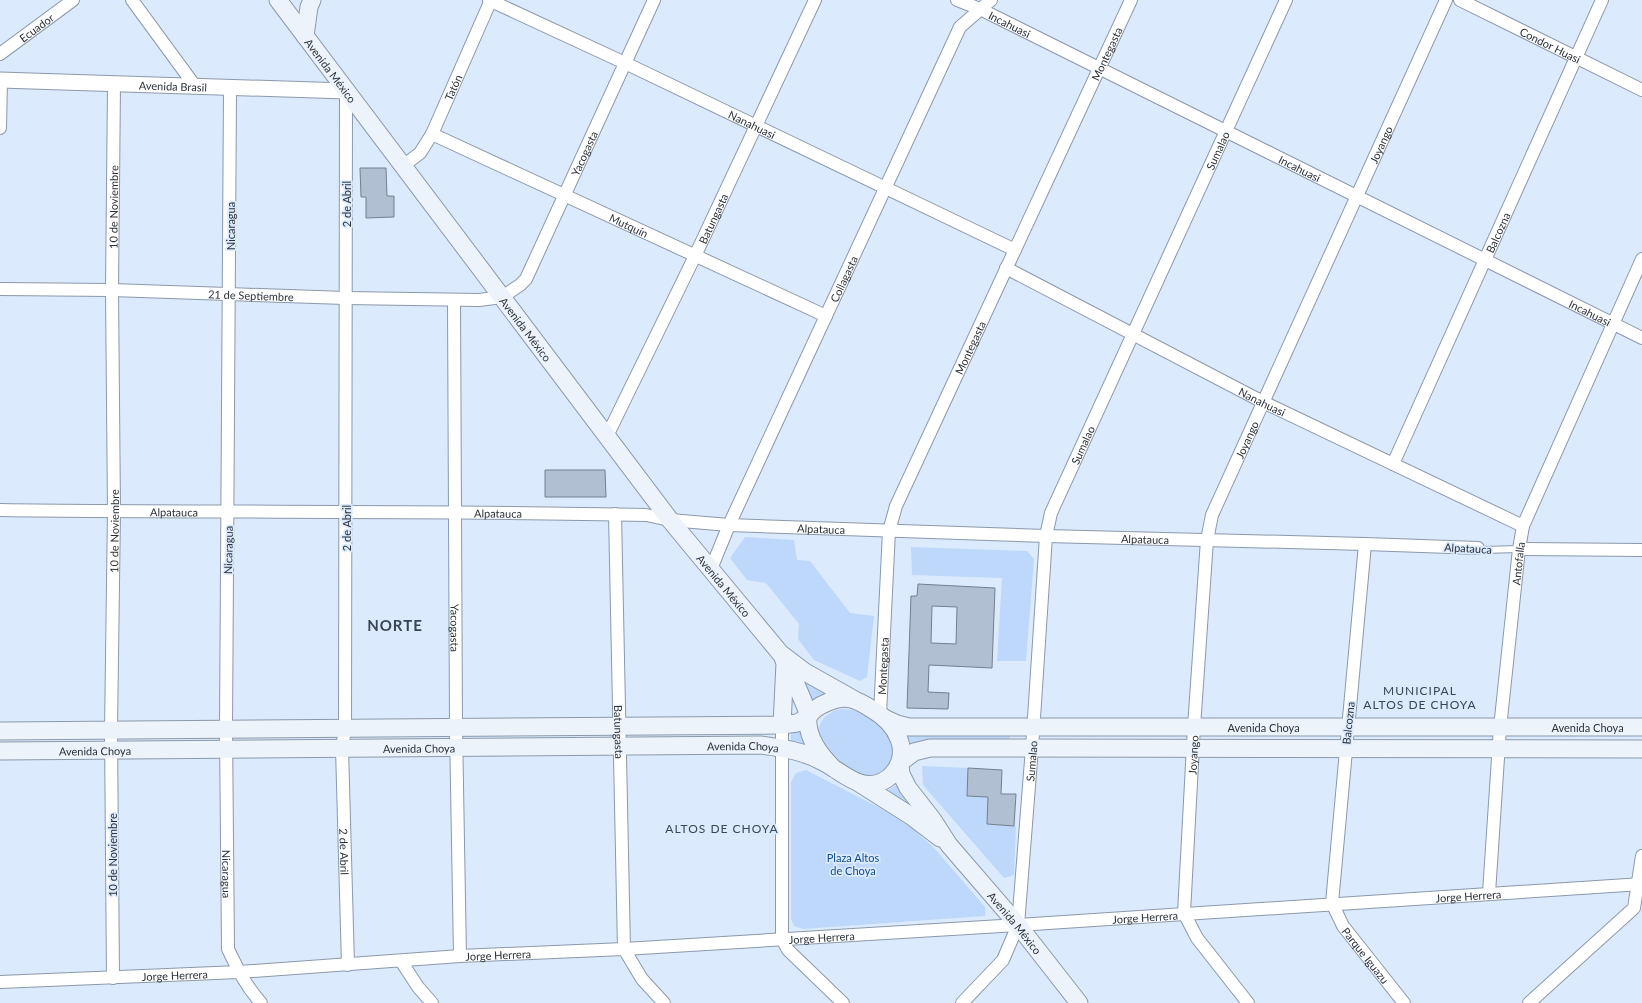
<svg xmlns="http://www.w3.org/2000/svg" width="1642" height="1003" font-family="Lato,sans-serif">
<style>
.green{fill:#bdd8fa}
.building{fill:#b0bfd1;stroke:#728090;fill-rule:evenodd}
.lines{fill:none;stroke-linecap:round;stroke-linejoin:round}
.service-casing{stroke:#8b99aa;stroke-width:8}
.minor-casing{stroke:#8b99aa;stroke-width:14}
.tertiary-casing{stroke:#8b99aa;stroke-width:17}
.secondary-casing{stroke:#8b99aa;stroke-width:19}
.service{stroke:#fff;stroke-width:6}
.minor{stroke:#fff;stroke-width:12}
.tertiary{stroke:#fff;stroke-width:15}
.secondary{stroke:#ecf3fb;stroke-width:17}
.labels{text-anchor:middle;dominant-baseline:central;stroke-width:3.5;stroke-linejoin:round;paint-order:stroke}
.street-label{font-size:11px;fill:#2b3138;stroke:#dbeafd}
.park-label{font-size:11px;fill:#104c8b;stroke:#dbeafd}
.neighbourhood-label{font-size:12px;letter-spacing:1px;fill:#394554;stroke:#dbeafd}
.district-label{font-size:15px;font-weight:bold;letter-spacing:1px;fill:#394554;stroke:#dbeafd}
</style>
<rect width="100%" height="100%" fill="#dbeafd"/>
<path class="green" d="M745 537 794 540 797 560 810 561 850 613 874 616 867 677 860 681 814 660 798 639 799 624 766 583 747 580 730 558Z
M911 547 1027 551 1034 559 1026 661H997L1002 578 912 575Z
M798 675 835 694 811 703Z
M842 709 853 710 871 717 888 733 895 752 887 771 873 776H863L830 758 818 731C820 719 829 711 842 709Z
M804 726 809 749 791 744V731Z
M906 733 1010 735V742L923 741 911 744Z
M922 766 968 768 988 797 987 824 1016 826 1014 875 1004 878 923 785Z
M806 770 880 808 912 828 935 849 985 907V916L803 929 794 926 791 919V782L796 773Z
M898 782 931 825 887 791 895 786Z"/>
<path class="building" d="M360 168H386L387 196H394V217L366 218V197H361Z
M545 470H605L606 497H545Z
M918 584 995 588 992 668 929 665 928 692 949 693 948 709 907 708 911 596H917ZM932 606 957 607 956 644 931 643Z
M968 768 1002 770 1001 794H1016L1014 826 987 824 988 797 967 796Z"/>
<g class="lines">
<g class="service-casing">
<path id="service" d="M1478 548 1482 550 1519 549"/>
</g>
<g class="minor-casing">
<g id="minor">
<path d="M132 0 195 86"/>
<path id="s1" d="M489 0 625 63 1015 250"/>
<path id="s2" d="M957 0 980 9 1642 338"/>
<path id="s3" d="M1460 0 1642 90"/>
<path id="s4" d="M0 54 73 0"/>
<path id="s5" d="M230 88 226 730 228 949C238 970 246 986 261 1003"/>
<path id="s6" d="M346 91 345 729 342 748 348 965"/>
<path d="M0 128 1 80"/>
<path id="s7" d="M432 134 826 316"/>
<path id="s8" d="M403 166 420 153 432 134 491 0"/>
<path id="s9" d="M1006 268 1263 402 1523 526"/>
<path id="s10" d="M0 289 112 290 345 298 479 300 502 297 520 285 526 279 654 0"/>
<path id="s11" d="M454 300 456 728 460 956"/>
<path id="s12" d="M607 436 695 256 815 0"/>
<path id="s13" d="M1393 464 1602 0"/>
<path id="s14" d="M0 510C215 513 431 510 646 515L670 520 729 525 1046 536 1365 544 1478 548"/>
<path id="s15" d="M615 514 624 949 642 979 664 1003"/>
<path id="s16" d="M1365 544 1332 903 1343 926 1404 1003"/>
<path d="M1519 549 1642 550"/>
<path id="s17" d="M711 569 729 525 960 27 991 0"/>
<path id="s18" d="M880 714 889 531 896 506 1131 0"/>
<path d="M782 725V939L788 950 843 1003"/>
<path id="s19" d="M1489 893 1500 728 1519 549 1523 526 1642 259"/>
<path d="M401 961 418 987 432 1003"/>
<path id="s20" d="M113 978 111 730 114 511 112 290 114 84"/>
<path id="s21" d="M0 982 239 972 460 956 624 949 1018 925 1642 884"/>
<path id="s22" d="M962 1003 1003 960 1018 925 1032 748 1046 536 1051 513 1286 0"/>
<path id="s23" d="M1248 1003 1197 938 1184 913 1194 727 1207 540 1212 515 1446 0"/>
<path d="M1529 1003 1634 908 1642 856"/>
</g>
</g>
<g class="tertiary-casing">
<g id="tertiary">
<path id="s24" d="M0 80 346 91"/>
</g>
</g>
<g class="secondary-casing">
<g id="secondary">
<path id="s25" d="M278 0 670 520 780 653 805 672 853 699"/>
<path d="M305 36 309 7 312 0"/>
<path d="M783 658 793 677 809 715"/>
<path id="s26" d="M886 719 897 724 909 727H1642"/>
<path d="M782 725 785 663"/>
<path d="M0 731 782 725 797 723 808 717"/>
<path id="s27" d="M0 751 761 745C782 748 804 751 823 762 835 768 847 779 860 783 886 791 909 764 899 739 894 726 885 717 873 710 867 706 859 701 851 699 838 696 815 705 808 717 806 737 820 755 833 768"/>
<path d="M901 762 914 752 930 748 1642 749"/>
<path id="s28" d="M900 765 901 774 908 788 933 820 949 845 1018 925 1079 1003"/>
<path d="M859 783 911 816 940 838"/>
</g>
</g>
<use href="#service" class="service"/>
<use href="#minor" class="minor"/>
<use href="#tertiary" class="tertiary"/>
<use href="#secondary" class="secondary"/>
</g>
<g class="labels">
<g class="street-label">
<text stroke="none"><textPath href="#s2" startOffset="58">Incahuasi</textPath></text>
<text stroke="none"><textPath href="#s4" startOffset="45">Ecuador</textPath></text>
<text stroke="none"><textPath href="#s3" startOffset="101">Condor Huasi</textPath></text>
<text stroke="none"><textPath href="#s18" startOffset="708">Montegasta</textPath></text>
<text stroke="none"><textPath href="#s25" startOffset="88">Avenida México</textPath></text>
<text stroke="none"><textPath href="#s24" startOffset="173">Avenida Brasil</textPath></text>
<text stroke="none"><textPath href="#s8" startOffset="95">Tatón</textPath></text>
<text stroke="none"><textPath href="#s1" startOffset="291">Nanahuasi</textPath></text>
<text stroke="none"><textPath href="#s23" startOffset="917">Joyango</textPath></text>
<text stroke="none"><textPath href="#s22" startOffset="910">Sumalao</textPath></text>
<text stroke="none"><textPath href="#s10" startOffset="671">Yacogasta</textPath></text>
<text stroke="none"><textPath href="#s2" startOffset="382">Incahuasi</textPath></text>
<text transform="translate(346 204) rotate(-90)">2 de Abril</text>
<text stroke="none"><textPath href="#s20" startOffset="771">10 de Noviembre</textPath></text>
<text stroke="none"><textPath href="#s12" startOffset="242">Batungasta</textPath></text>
<text stroke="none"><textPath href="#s7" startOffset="217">Mutquín</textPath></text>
<text transform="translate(230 226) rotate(-90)">Nicaragua</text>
<text stroke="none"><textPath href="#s13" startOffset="254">Balcozna</textPath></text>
<text stroke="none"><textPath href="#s17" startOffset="319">Collagasta</textPath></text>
<text stroke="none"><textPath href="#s10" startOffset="251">21 de Septiembre</textPath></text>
<text stroke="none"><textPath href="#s2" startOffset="706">Incahuasi</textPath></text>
<text stroke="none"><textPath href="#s25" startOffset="412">Avenida México</textPath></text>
<text stroke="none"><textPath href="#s18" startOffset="384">Montegasta</textPath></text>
<text stroke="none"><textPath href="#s9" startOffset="289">Nanahuasi</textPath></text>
<text stroke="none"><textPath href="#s23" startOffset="593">Joyango</textPath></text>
<text stroke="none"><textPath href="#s22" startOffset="586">Sumalao</textPath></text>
<text stroke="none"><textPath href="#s14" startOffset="174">Alpatauca</textPath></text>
<text stroke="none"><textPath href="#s14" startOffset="498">Alpatauca</textPath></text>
<text transform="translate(346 528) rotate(-90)">2 de Abril</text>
<text stroke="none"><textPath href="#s14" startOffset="822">Alpatauca</textPath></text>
<text stroke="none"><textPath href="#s20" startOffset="447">10 de Noviembre</textPath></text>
<text stroke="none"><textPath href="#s14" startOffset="1146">Alpatauca</textPath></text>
<text transform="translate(1468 548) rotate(3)">Alpatauca</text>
<text transform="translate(228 550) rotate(-89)">Nicaragua</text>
<text stroke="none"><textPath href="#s19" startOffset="331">Antofalla</textPath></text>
<text stroke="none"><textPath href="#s25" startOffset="736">Avenida México</textPath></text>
<text stroke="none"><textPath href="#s11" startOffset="328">Yacogasta</textPath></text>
<text stroke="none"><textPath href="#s18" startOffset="48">Montegasta</textPath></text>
<text transform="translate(1348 723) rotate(-84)">Balcozna</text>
<text stroke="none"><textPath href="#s26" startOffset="379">Avenida Choya</textPath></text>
<text stroke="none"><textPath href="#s26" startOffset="703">Avenida Choya</textPath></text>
<text stroke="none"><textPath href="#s15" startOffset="218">Batungasta</textPath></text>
<text stroke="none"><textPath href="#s27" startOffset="743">Avenida Choya</textPath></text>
<text stroke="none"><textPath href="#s27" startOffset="419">Avenida Choya</textPath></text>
<text stroke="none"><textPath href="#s27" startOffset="95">Avenida Choya</textPath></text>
<text stroke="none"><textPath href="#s23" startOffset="269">Joyango</textPath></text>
<text stroke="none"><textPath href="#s22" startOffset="262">Sumalao</textPath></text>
<text stroke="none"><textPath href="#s6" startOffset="761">2 de Abril</textPath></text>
<text transform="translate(112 855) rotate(-90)">10 de Noviembre</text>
<text stroke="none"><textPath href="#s5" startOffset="786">Nicaragua</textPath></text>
<text stroke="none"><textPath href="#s21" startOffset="1471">Jorge Herrera</textPath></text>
<text stroke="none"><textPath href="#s21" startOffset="1147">Jorge Herrera</textPath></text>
<text stroke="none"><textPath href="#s28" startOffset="197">Avenida México</textPath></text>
<text stroke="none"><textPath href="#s21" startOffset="823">Jorge Herrera</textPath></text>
<text stroke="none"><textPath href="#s21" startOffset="499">Jorge Herrera</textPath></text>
<text stroke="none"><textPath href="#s16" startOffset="423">Parque Iguazu</textPath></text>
<text stroke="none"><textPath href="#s21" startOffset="175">Jorge Herrera</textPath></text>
</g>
<g class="park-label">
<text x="853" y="857">Plaza Altos<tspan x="853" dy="13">de Choya</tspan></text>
</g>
<g class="neighbourhood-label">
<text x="1420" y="690">MUNICIPAL<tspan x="1420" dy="14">ALTOS DE CHOYA</tspan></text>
<text x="722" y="828">ALTOS DE CHOYA</text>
</g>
<g class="district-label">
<text x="395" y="625">NORTE</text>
</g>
</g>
</svg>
